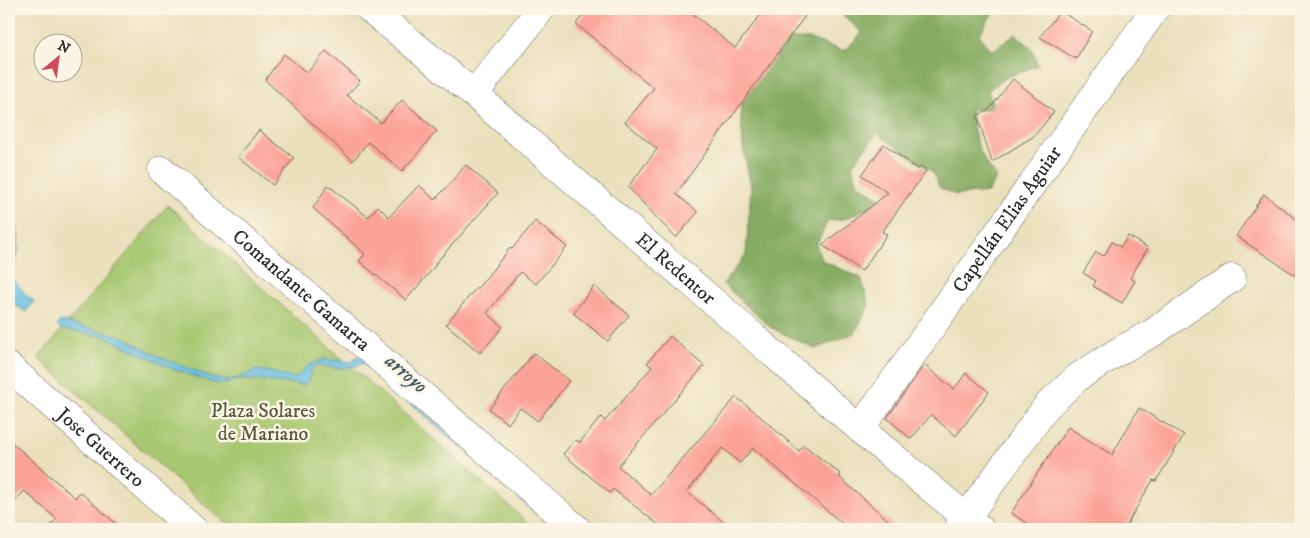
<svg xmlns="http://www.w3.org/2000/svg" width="1310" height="538" font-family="'IM FELL DW Pica',serif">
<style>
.green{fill:#a7c76f;stroke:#69794d}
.forest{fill:#85ac62;stroke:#586c46}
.water{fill:#64bde1;stroke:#487486}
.building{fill:#fca397}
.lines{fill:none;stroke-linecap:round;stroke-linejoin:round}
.minor-casing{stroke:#6e6a5e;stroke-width:29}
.minor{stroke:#fff;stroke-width:28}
.labels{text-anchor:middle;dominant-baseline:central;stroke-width:5;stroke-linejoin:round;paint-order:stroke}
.street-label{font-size:20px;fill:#2b2b2b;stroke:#fcf5e5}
.park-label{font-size:20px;fill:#505a3f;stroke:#fcf5e5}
.water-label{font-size:21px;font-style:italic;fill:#3c5762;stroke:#fcf5e5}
</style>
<rect width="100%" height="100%" fill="#fcf5e5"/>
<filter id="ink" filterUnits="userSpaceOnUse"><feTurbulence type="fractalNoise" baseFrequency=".02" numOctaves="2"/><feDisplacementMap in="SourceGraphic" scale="10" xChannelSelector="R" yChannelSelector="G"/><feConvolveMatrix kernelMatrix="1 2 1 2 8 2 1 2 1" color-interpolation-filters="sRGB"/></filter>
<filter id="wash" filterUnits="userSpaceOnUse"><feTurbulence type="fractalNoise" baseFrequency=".0096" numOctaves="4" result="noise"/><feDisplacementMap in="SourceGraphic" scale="20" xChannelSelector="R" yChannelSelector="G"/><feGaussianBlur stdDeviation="1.12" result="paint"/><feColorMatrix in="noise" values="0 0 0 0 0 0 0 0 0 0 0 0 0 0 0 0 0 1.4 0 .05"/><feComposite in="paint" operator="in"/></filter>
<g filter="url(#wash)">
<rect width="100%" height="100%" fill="#eae0bc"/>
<path class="green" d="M168 205 535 529H232L38 358Z"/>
<path class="forest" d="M837 9H995L979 35 992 51 1016 34 1032 49 1038 65 1005 78 988 90 994 109H971C974 138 978 155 997 177L988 192 956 195 940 188 933 172 877 133 852 166 858 184 883 200 845 219 828 221 816 245 823 261 861 278 869 305 855 333 815 349 770 327 723 284 746 254 751 187 743 147 740 106 762 63 789 39H810L844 51 862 33Z"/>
<path class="water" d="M9 206 11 208 18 233V255L10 274 25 294 34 301 26 312 9 301Z
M60 321 122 336 158 356 213 378 224 380 238 378 256 370 271 372 292 378H296L307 366 323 359 351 362 359 355 560 529H554L364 363C348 371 332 367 315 366L310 371V380L304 385 254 380H237L224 384 213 383 173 369 104 336 60 329 57 326Z"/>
<g id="blocks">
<path class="building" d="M588 9H687L735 48 765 9H810L676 194 698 212 676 238 628 187 657 149 625 122 654 88 576 24Z
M1060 11 1092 31 1076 59 1040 37Z
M326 51 360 81 347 95 381 123 402 100 437 131 402 171 368 142 353 161 265 80 284 54 307 73Z
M1013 79 1054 112 1034 136 992 162 977 115 988 111Z
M259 130 294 158 273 185 238 157Z
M884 144 918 169 922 166 926 171 882 232 887 234 862 271 822 245 888 193 862 175Z
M466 165 498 193 435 264 436 265 406 300 359 261 365 254 313 208 328 185 368 217 378 206 389 217 419 185 435 200Z
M1264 194 1301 223V279L1236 236Z
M535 221 567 247 536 284 520 272 487 313 503 327 480 353 446 324 477 287 478 288 510 248 512 249Z
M1128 236 1148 248 1130 278 1135 281 1122 303 1093 286 1096 281 1083 273 1096 252 1104 256 1112 242 1121 247Z
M594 286 629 315 608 341 573 313Z
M670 336 704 366 618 466 651 495 736 397 754 411 799 451 804 445 834 469 841 475 839 477 898 529H849L753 448 740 463 722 448 687 492 732 529H664L613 489 610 493 563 454 575 440 580 442 601 417 605 421 652 367 647 363Z
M534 353 569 381 538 421 520 408 508 424 489 409Z
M924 365 954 389 966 373 989 392 956 436 931 415 911 439 887 418Z
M1139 408 1184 435 1156 481 1153 480 1124 529H1036L1011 513 1068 427 1112 455Z
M9 440 75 498 80 492 122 529H47L57 519 24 491 9 509Z"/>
</g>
</g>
<g filter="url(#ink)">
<use href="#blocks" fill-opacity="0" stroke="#6e6a5e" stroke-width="1"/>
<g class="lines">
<g class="minor-casing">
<g id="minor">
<path id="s1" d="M370 9 474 94 860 429 980 529"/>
<path d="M474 94 541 9"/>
<path id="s2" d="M162 170 577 529"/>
<path id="s3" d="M9 367 193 529"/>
<path id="s4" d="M860 429 1155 9"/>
<path d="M958 529 1047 406 1078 377 1119 351 1154 332 1232 278"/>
</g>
</g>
<use href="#minor" class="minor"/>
</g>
</g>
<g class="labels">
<g class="street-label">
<text stroke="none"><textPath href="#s4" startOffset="256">Capellán Elias Aguiar</textPath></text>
<text stroke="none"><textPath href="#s1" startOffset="401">El Redentor</textPath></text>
<text stroke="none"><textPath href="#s2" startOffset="184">Comandante Gamarra</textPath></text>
<text stroke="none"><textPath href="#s3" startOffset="122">Jose Guerrero</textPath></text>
</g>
<g class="park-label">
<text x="263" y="411">Plaza Solares<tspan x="263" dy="23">de Mariano</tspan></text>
</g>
<g class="water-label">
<text transform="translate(406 374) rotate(41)">arroyo</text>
</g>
</g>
<rect width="1310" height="538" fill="none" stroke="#fcf5e5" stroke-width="30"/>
<g transform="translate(58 58) rotate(29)"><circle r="24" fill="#fcf5e5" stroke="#a8a49b"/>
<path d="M0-4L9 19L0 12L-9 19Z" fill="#d1495b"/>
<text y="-8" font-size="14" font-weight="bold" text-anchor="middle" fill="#2b2b2b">N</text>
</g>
</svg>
